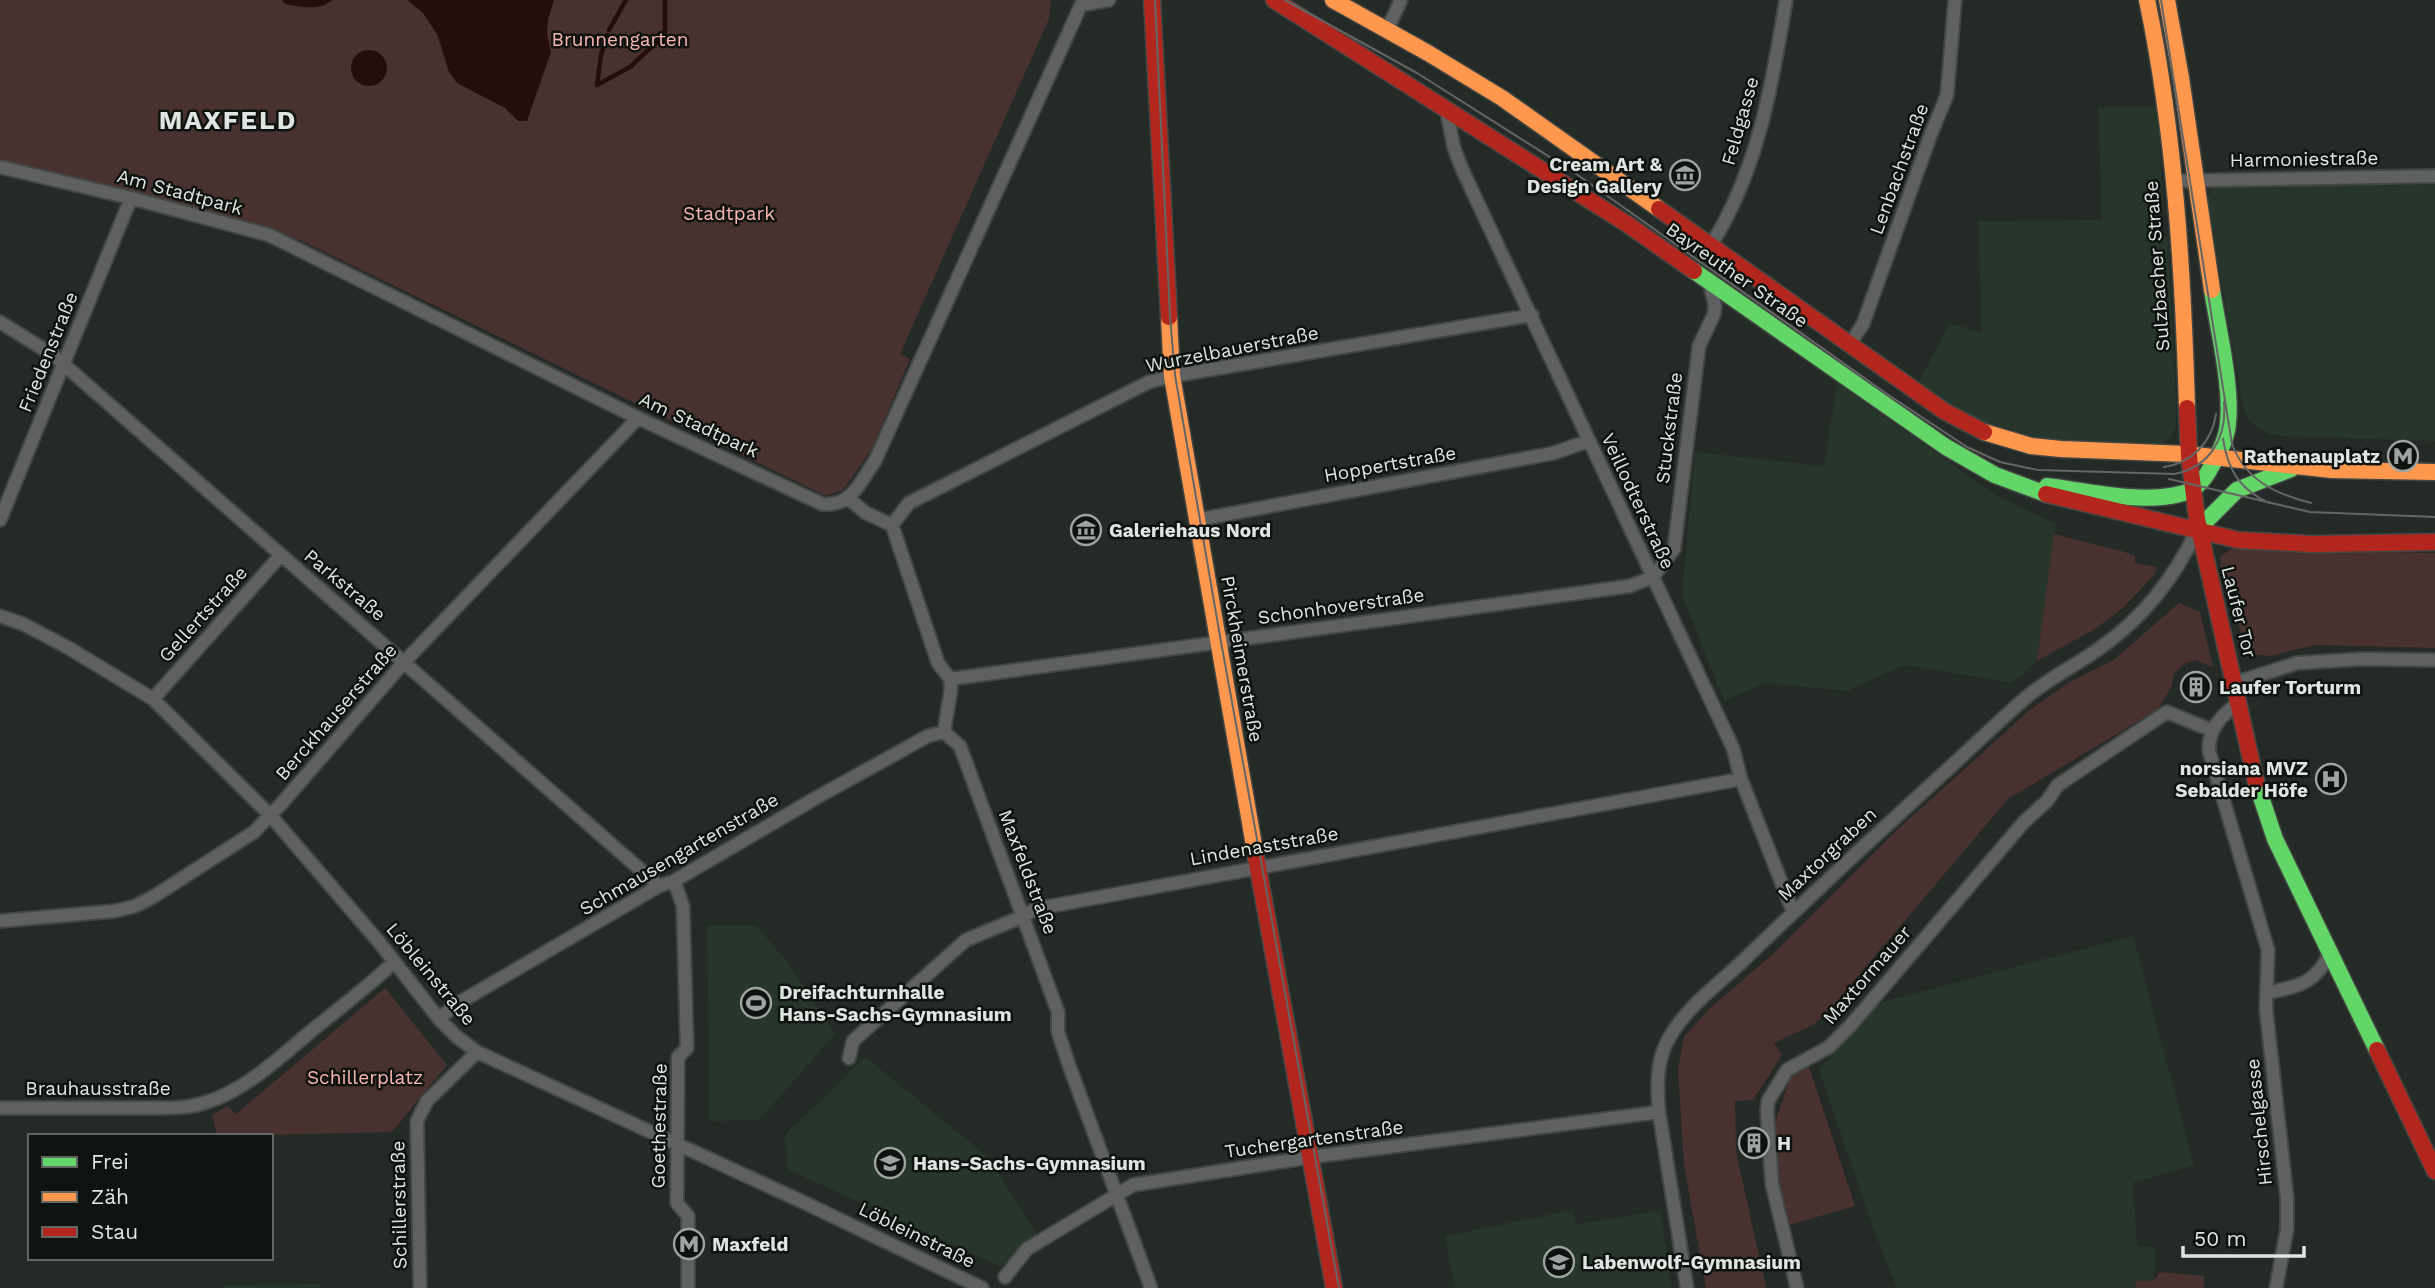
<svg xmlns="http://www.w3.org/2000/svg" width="2435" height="1288" font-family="'Work Sans',sans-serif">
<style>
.built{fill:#27362b}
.green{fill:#48312f}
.water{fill:#260c0b}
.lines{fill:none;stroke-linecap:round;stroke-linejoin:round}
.stream{stroke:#260c0b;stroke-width:4.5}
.street-casing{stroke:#434744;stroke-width:16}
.fast-casing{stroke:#434744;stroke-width:19}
.slow-casing{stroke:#434744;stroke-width:19}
.jam-casing{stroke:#434744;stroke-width:19}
.street{stroke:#5f6160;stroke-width:12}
.fast{stroke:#63d668;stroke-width:16}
.slow{stroke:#ff974d;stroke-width:16}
.jam{stroke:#b3261e;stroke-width:16}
.tram{stroke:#646665;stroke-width:2}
.labels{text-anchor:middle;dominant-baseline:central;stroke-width:5;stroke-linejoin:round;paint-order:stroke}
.park-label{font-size:19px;fill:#fab6b1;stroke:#0f1310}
.street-label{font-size:19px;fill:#dfe6e1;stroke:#0f1310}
.poi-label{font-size:19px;font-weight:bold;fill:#dfe6e1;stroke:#0f1310;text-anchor:start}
.district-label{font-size:26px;font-weight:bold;letter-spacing:2px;fill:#dfe6e1;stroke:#0f1310}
</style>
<rect width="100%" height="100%" fill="#242a26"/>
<path class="built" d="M2158 106 2163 204 2160 231 2168 239 2177 420 2172 435 2165 442 2152 445 2047 442 1982 425 1917 385 1950 323 1982 333 1978 221 2102 220 2098 107Z
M2435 184V441L2282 436 2268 434 2260 429 2248 418 2243 406 2207 200 2210 190 2221 186Z
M1837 383 1994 494 2056 524 2037 661 2012 683 1903 665 1848 691 1765 683 1724 701 1682 594 1695 452 1824 466Z
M707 926H757L790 966 835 1034 759 1120 710 1121Z
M2133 936 2194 1165 2133 1183 2137 1246 2156 1247 2153 1281H2136L2135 1288H1897L1874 1230 1819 1070 1851 1031 1882 1002Z
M865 1057 989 1158 1037 1235 1001 1267 787 1169 785 1135Z
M1573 1210 1576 1224 1661 1210 1671 1288H1455L1445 1236Z
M321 1284V1288H223V1285Z"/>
<path class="green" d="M0 0H1051L1049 19 900 354 910 359 872 449 843 490 826 496 300 240 0 160Z
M2054 534 2125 552 2135 556V563L2157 567 2155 574 2123 608 2095 629 2037 661Z
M2231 549 2435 553V648L2315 645 2270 656 2249 654 2243 643 2232 598V583L2220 566 2221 556Z
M2179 603 2200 612 2213 667 2195 660 2186 663 2180 667 2174 674 2171 688 2157 710 2008 799 1824 1016 1813 1025 1774 1043 1782 1055 1753 1100 1735 1101 1736 1151 1766 1288H1706L1684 1165 1678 1069 1684 1037 1709 1009 1775 952 1898 829 2030 710 2068 683 2115 659Z
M385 988 447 1065 392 1132 217 1136 212 1115 227 1106 236 1114Z
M1809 1067 1855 1206 1786 1226 1779 1196 1772 1132 1791 1075Z
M2160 1272 2204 1276V1288H2135L2136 1281H2153Z"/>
<path class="water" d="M282 0H332C321 11 300 7 285 4Z
M407 0H554L548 20 547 34 551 52 527 121H518L505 108 457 83 449 72 437 34 423 13Z
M351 68a18 18 0 1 1 36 0a18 18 0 1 1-36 0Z"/>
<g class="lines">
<path class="stream" d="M609 30 626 0
M607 35 601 55 597 85 630 67 665 34V0"/>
<g class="street-casing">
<path id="street" d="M1387 30 1401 0
M1446 108 1454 148 1462 169 1733 748 1741 779 1793 912
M0 167 131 198 269 235 638 418 822 504C852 507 860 482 875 461L1081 5 1109 0
M2173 181 2435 176
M1711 245C1758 170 1772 86 1786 0
M0 322 53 355 659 886
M1850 344 1863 324 1931 134 1947 95 1955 0
M849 499 866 513 892 525 938 663 950 679 951 689 944 732 960 746 1058 1012V1032L1070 1068 1151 1288
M0 520 131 198
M1196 520 1554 453 1588 441
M892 525 909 503 1149 382 1172 376 1532 315
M1653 577 1674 549 1699 346 1714 314 1715 306 1709 280
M0 616 23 624 67 647 153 699 270 815 379 942 439 1019 457 1037 477 1052 803 1202 982 1288
M950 679 1630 586 1653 577
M2234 683 2297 663 2361 659 2435 660
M153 699 281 555
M2238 703C2221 716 2208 729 2209 751L2268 950 2266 1009 2287 1198V1229L2276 1288
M674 881 683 906 687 1048 678 1057 677 1203 688 1216V1288
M0 921 115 911 135 906 153 897 254 832 282 803 405 661 638 418
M2267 993C2299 986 2315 984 2330 953
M439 1019 455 1005 659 886 674 881 814 799 928 736 944 732
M849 1058 853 1041 966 940 1024 916 1035 909 1741 779
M0 1108H156C172 1108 188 1108 204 1103 247 1090 281 1056 315 1028 342 1006 369 986 394 962
M1005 1277 1027 1249 1133 1185 1311 1157 1659 1112
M420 1288 417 1121 427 1101 477 1052
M1687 1288 1659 1112C1657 1089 1656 1065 1666 1044 1683 1008 1721 983 1749 955 1810 896 1872 838 1935 781 1967 752 1997 722 2029 695 2051 677 2078 664 2100 648 2143 618 2175 577 2197 530
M1797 1288 1772 1184 1767 1111 1768 1101 1787 1070 1829 1047 1850 1026 2024 822 2047 801 2058 785 2167 712 2211 730"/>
</g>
<g class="fast-casing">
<path id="fast" d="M1694 271 1946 447 1995 475 2046 494
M2047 486C2087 491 2141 504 2180 494 2195 491 2204 481 2211 467 2219 454 2227 439 2228 423 2232 386 2218 328 2212 290
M2197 530 2237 490 2291 469
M2256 782 2275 839 2377 1050"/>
</g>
<g class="slow-casing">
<path id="slow" d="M1333 0 1428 53 1502 98 1659 209
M2147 0C2175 134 2183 271 2187 408
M2167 0 2181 78 2212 290
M1169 317 1172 376 1256 857
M1984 432 2031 446 2061 449 2186 454 2332 470 2435 472"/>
</g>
<g class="jam-casing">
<path id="jam" d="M1152 0 1169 317
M1274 0 1627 224 1694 271
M1659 209 1944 411 1984 432
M2187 408 2189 456 2197 519 2256 782
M2046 494 2238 540 2312 544 2435 542
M1256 857 1334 1288
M2377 1050 2435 1171"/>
</g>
<use href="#street" class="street"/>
<use href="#fast" class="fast"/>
<use href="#slow" class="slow"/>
<use href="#jam" class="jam"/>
<path class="tram" d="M1155 0 1170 316 1175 375 1221 642 1339 1288
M1285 0 1417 73 1575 173 1887 394 1967 447 2000 462 2038 470 2175 474C2211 466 2227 437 2224 402
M2161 0 2232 444C2246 481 2276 494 2311 503
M2223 439C2228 470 2239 489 2269 503
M2164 467C2192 463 2212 442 2216 414
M2169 479 2310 512 2435 517"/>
</g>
<defs>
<g id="museum-ring" transform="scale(1.575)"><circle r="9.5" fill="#0f1310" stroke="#9ea4a0" stroke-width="1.5"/><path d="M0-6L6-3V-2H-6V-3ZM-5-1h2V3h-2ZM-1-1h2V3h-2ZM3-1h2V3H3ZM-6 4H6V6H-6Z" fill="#9ea4a0"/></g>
<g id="metro-ring" transform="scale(1.575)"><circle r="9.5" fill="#0f1310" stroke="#9ea4a0" stroke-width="1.5"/><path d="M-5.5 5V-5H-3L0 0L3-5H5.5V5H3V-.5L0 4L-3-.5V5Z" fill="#9ea4a0"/></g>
<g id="building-ring" transform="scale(1.575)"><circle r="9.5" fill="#0f1310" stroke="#9ea4a0" stroke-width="1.5"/><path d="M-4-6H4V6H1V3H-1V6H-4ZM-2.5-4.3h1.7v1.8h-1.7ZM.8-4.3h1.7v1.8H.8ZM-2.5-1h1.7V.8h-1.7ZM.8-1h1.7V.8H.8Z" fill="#9ea4a0"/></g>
<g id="hospital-ring" transform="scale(1.575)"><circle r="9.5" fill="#0f1310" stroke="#9ea4a0" stroke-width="1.5"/><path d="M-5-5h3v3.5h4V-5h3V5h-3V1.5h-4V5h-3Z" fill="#9ea4a0"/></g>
<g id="stadium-ring" transform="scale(1.575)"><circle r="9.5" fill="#0f1310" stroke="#9ea4a0" stroke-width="1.5"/><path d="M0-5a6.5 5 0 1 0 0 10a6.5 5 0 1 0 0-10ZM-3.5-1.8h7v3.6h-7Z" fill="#9ea4a0"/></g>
<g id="school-ring" transform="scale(1.575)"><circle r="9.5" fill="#0f1310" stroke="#9ea4a0" stroke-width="1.5"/><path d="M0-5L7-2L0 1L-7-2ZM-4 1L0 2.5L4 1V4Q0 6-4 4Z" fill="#9ea4a0"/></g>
</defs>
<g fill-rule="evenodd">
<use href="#museum-ring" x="1685" y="175"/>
<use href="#metro-ring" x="2403" y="456"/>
<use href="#museum-ring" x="1086" y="530"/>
<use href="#building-ring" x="2196" y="687"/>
<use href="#hospital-ring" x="2331" y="779"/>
<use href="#stadium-ring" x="756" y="1003"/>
<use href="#building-ring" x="1754" y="1143"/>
<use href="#school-ring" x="890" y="1163"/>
<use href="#metro-ring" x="689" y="1244"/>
<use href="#school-ring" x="1559" y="1262"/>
</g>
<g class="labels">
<g class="park-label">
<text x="620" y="39">Brunnengarten</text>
<text x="729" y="213">Stadtpark</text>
<text x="365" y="1077">Schillerplatz</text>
</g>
<g class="street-label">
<text transform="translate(1740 121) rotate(-74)">Feldgasse</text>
<text transform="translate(2304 159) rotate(-1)">Harmoniestraße</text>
<text transform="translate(1899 169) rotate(-70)">Lenbachstraße</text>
<text transform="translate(180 192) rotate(15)">Am Stadtpark</text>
<text transform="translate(2157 266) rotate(-94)">Sulzbacher Straße</text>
<text transform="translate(1737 275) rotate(35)">Bayreuther Straße</text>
<text transform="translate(1232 349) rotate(-11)">Wurzelbauerstraße</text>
<text transform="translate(48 352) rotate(-68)">Friedenstraße</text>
<text transform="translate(699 425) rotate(25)">Am Stadtpark</text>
<text transform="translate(1669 428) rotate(-83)">Stuckstraße</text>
<text transform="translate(1390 464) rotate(-10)">Hoppertstraße</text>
<text transform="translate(1638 501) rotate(65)">Veillodterstraße</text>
<text transform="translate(345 585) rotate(40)">Parkstraße</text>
<text transform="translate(1341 606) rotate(-8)">Schonhoverstraße</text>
<text transform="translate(2239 612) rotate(76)">Laufer Tor</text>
<text transform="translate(203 614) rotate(-48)">Gellertstraße</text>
<text transform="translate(1242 659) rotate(80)">Pirckheimerstraße</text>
<text transform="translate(336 712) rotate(-49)">Berckhauserstraße</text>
<text transform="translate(1264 846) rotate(-10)">Lindenaststraße</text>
<text transform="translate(679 854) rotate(-30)">Schmausengartenstraße</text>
<text transform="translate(1827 854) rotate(-43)">Maxtorgraben</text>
<text transform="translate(1028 872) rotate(69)">Maxfeldstraße</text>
<text transform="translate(431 974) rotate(50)">Löbleinstraße</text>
<text transform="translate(1867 975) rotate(-49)">Maxtormauer</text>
<text x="98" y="1088">Brauhausstraße</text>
<text transform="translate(2259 1122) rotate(-96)">Hirschelgasse</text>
<text transform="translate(659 1126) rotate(-89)">Goethestraße</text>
<text transform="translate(1314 1139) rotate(-8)">Tuchergartenstraße</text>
<text transform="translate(399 1205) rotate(-91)">Schillerstraße</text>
<text transform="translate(917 1235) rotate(26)">Löbleinstraße</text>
</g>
<g class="poi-label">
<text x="1662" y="164" text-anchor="end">Cream Art &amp;<tspan x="1662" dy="22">Design Gallery</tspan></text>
<text x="2380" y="456" text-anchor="end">Rathenauplatz</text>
<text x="1109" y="530">Galeriehaus Nord</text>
<text x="2219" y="687">Laufer Torturm</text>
<text x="2308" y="768" text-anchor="end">norsiana MVZ<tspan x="2308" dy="22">Sebalder Höfe</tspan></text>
<text x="779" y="992">Dreifachturnhalle<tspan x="779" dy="22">Hans-Sachs-Gymnasium</tspan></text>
<text x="1777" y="1143">H</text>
<text x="913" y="1163">Hans-Sachs-Gymnasium</text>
<text x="712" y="1244">Maxfeld</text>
<text x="1582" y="1262">Labenwolf-Gymnasium</text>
</g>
<g class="district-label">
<text x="228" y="120">MAXFELD</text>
</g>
</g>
<rect x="28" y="1134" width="245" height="126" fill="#0f1310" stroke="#626764" stroke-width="2"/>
<rect x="42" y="1157" width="35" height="10" fill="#63d668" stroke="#626764" stroke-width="2"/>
<text x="91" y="1169" font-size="21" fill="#dfe6e1">Frei</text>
<rect x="42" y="1192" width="35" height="10" fill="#ff974d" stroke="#626764" stroke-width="2"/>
<text x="91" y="1204" font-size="21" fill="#dfe6e1">Zäh</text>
<rect x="42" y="1227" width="35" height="10" fill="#b3261e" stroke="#626764" stroke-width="2"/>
<text x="91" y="1239" font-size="21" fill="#dfe6e1">Stau</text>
<path d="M2183 1246v10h121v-10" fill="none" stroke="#dfe6e1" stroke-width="3.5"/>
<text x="2194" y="1246" font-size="21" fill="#dfe6e1" stroke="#0f1310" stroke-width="5" paint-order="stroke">50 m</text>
</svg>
